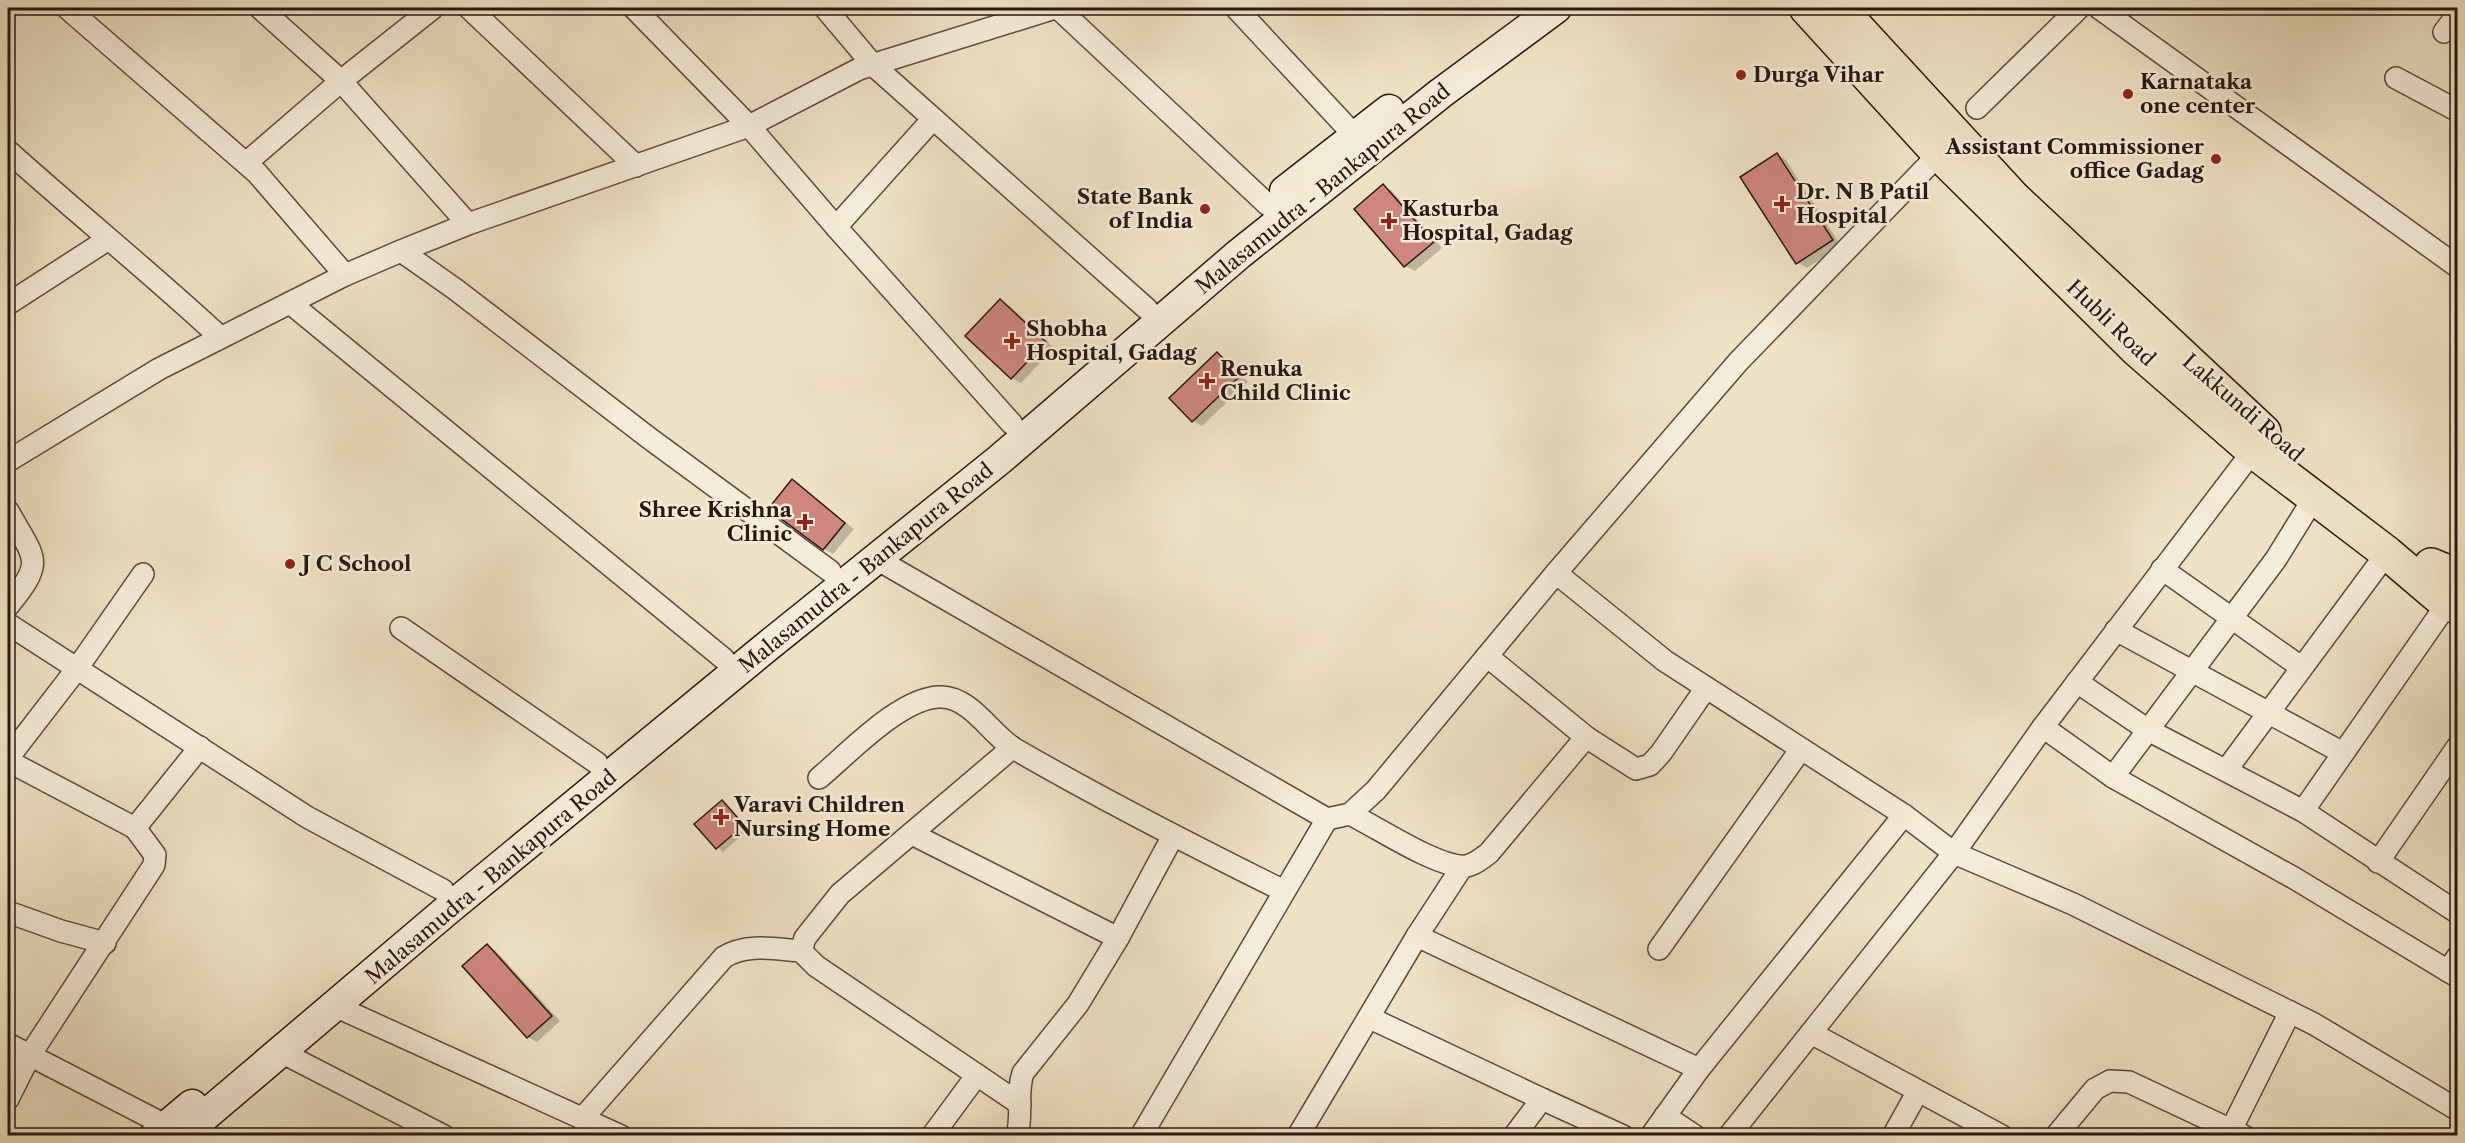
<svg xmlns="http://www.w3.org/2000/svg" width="2465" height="1143" font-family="'Libre Caslon Text',serif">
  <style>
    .shadow { fill: #0003 }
    .building { fill: #ce867e; stroke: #291711; stroke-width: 1.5 }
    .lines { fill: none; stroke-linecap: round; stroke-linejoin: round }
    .street-casing { stroke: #5a4a3e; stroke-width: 24 }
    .secondary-casing { stroke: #291711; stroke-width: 33 }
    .primary-casing { stroke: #291711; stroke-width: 36 }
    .street { stroke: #f5ecd9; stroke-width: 21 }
    .secondary { stroke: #f5ecd9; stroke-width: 30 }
    .primary { stroke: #efe2c4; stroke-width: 33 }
    .poi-dot { fill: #8f2418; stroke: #f5ecd9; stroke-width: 2 }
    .labels { text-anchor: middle; stroke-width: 5; stroke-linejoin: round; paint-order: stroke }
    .poi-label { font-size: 21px; font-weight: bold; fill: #291711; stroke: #f5ecd9; text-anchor: start }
    .street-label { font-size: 21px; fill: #291711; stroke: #f5ecd9 }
  </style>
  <rect width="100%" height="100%" fill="#efe2c4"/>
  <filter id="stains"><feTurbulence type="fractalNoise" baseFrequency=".00333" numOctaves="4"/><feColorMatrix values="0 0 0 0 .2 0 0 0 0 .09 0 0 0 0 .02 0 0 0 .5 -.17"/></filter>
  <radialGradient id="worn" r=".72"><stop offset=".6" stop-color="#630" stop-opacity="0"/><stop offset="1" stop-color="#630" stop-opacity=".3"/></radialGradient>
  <g class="shadow">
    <path d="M1777,155L1786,160L1841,246L1807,268L1798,263Z"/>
    <path d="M1383,186L1392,191L1442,248L1415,271L1405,266L1356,209Z"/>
    <path d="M1001,301L1010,306L1054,348L1021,383L1011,378Z"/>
    <path d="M1218,354L1227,359L1248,382L1202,426L1193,421Z"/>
    <path d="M793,481L854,529L833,554L824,549Z"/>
    <path d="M722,802L749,829L723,852L696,825Z"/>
    <path d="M487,945L496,951L560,1021L537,1042L528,1037L464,966Z"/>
  </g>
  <g class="building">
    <path d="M1777,153L1833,240L1796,264L1740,177Z"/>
    <path d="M1383,184L1434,242L1404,267L1354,209Z"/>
    <path d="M1000,299L1046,342L1011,379L965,336Z"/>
    <path d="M1217,352L1240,376L1192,422L1169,398Z"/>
    <path d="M792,479L845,523L823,550L768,509Z"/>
    <path d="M722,800L744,825L716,849L694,824Z"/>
    <path d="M487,944L552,1016L527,1038L462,966Z"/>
  </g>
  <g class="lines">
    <defs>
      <g id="street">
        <path d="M67,8L257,173L345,275"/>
        <path d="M260,8L341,81L468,224"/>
        <path d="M469,8L636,166"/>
        <path d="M634,8L749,126L836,227L1012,424"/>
        <path d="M825,8L873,65L1147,309"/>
        <path d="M1058,8L1268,205"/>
        <path d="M1236,8L1355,136"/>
        <path d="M2099,8L2458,267"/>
        <path d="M2444,32L2458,14"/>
        <path d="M2396,78L2458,111"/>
        <path d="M1977,108L2079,8"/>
        <path d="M8,151C78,214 151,273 220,337"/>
        <path d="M246,163L341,81L433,8"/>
        <path d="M836,227L932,120"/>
        <path d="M401,251L455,289L649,438L830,571"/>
        <path d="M290,303L724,659"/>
        <path d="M8,304L107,240"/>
        <path d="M8,461L159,369L345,275L401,251L468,224L749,126L859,69L1055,8"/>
        <path d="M8,511C35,560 46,560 8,606"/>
        <path d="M875,558L1327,819L1350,814L1376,790L1556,573L1738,362L1939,154"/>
        <path d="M2162,569L2301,667"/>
        <path d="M1556,573L1665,661L1904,815L1954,853L2073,904L2314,1024L2458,1110"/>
        <path d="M8,624L307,817L443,890"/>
        <path d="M401,628L597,763"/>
        <path d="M2116,630L2343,753"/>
        <path d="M1487,656L1586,737L1636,769L1650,765L1661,753L1706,688"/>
        <path d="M2077,682L2148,730L2303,811L2458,913"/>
        <path d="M2043,727L2113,777L2294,878L2458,977"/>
        <path d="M8,758L76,670L143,574"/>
        <path d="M8,761L135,828L200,747"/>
        <path d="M2227,769L2387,553"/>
        <path d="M2113,777L2276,559L2315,496"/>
        <path d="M819,778C849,753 903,695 942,697C972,698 991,735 1015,749C1103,800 1193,846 1284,891"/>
        <path d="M2303,811L2447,604"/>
        <path d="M1350,814C1378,828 1431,863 1460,866C1471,868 1481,859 1489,853L1586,737"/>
        <path d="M912,834L1118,938"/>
        <path d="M2378,862L2458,746"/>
        <path d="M8,912L61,931L105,943"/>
        <path d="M1417,936L1699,1069"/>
        <path d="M1659,949L1801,749"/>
        <path d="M801,951L805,938L840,894L1012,748"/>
        <path d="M2448,971L2458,956"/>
        <path d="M335,1006L621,1136"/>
        <path d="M1370,1018L1542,1099L1514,1136"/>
        <path d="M1811,1033L2002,1136"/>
        <path d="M8,1044L167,1126"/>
        <path d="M281,1052L444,1136"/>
        <path d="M8,1099L30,1055L154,865L155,855L135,828"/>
        <path d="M1542,1099L1623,1136"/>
        <path d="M1665,1116L1695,1136"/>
        <path d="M582,1119L724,957C747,943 774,949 801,951L816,966L1020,1104"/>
        <path d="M2231,1130L2290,1012"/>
        <path d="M932,1136L977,1075"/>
        <path d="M1017,1136C1023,1115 1016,1093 1023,1073L1078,1004L1118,938L1173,836"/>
        <path d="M1141,1136L1327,819"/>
        <path d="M1298,1136L1417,936L1462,867"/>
        <path d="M1651,1136L1699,1069L1904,815"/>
        <path d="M1729,1136L1954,853L2043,727L2253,451"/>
        <path d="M1893,1136L1918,1091"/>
        <path d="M2056,1136L2095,1089L2110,1081L2129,1082L2244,1136"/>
      </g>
      <g id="secondary">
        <path d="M1285,191L1389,110"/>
        <path d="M155,1136L192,1105"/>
        <path d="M181,1136L446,911L764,649L999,460L1239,254L1441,93L1556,8"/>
      </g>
      <g id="primary">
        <path d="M1806,8L1939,154L2137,350L2253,451L2387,553L2447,604L2458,607"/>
        <path d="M1839,8L2013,197L2264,432"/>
        <path d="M2431,565L2458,576"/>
      </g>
    </defs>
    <use href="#street" class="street-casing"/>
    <use href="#secondary" class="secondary-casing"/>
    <use href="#primary" class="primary-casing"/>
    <use href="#street" class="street"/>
    <use href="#secondary" class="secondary"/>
    <use href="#primary" class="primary"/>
  </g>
  <g class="poi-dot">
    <circle cx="1741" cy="75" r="6"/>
    <circle cx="2128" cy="94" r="6"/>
    <circle cx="2216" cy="159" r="6"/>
    <path d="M1779 195h6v6h6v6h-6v6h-6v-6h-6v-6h6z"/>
    <circle cx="1205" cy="209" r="6"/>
    <path d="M1386 212h6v6h6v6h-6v6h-6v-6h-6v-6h6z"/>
    <path d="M1009 332h6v6h6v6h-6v6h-6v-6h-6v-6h6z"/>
    <path d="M1204 372h6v6h6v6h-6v6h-6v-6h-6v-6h6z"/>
    <path d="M802 513h6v6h6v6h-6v6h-6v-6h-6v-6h6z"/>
    <circle cx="290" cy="564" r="6"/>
    <path d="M718 808h6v6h6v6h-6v6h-6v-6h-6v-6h6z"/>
  </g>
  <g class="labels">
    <g class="poi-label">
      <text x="1753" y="82">Durga Vihar</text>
      <text x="2140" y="89">Karnataka<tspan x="2140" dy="24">one center</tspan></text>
      <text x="2204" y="154" text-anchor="end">Assistant Commissioner<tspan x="2204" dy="24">office Gadag</tspan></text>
      <text x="1796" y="199">Dr. N B Patil<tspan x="1796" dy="24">Hospital</tspan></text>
      <text x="1193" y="204" text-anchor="end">State Bank<tspan x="1193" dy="24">of India</tspan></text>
      <text x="1402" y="216">Kasturba<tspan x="1402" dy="24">Hospital, Gadag</tspan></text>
      <text x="1026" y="336">Shobha<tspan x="1026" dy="24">Hospital, Gadag</tspan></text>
      <text x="1220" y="376">Renuka<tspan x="1220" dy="24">Child Clinic</tspan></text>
      <text x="792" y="517" text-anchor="end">Shree Krishna<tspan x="792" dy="24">Clinic</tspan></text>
      <text x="302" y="571">J C School</text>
      <text x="734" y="812">Varavi Children<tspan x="734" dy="24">Nursing Home</tspan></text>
    </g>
    <g class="street-label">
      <text transform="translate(1323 189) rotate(-39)" y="7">Malasamudra - Bankapura Road</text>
      <text transform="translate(2111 323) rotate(44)" y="7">Hubli Road</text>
      <text transform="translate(2243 408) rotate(41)" y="7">Lakkundi Road</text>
      <text transform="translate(866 568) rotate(-39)" y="7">Malasamudra - Bankapura Road</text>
      <text transform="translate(491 877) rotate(-40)" y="7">Malasamudra - Bankapura Road</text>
    </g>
  </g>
  <rect width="2465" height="1143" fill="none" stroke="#efe2c4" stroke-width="30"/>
  <rect x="9" y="9" width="2447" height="1125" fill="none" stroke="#291711" stroke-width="3"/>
  <rect x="15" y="15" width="2435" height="1113" fill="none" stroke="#291711" stroke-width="1.5"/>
  <rect width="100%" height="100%" filter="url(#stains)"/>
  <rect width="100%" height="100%" fill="url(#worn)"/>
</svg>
